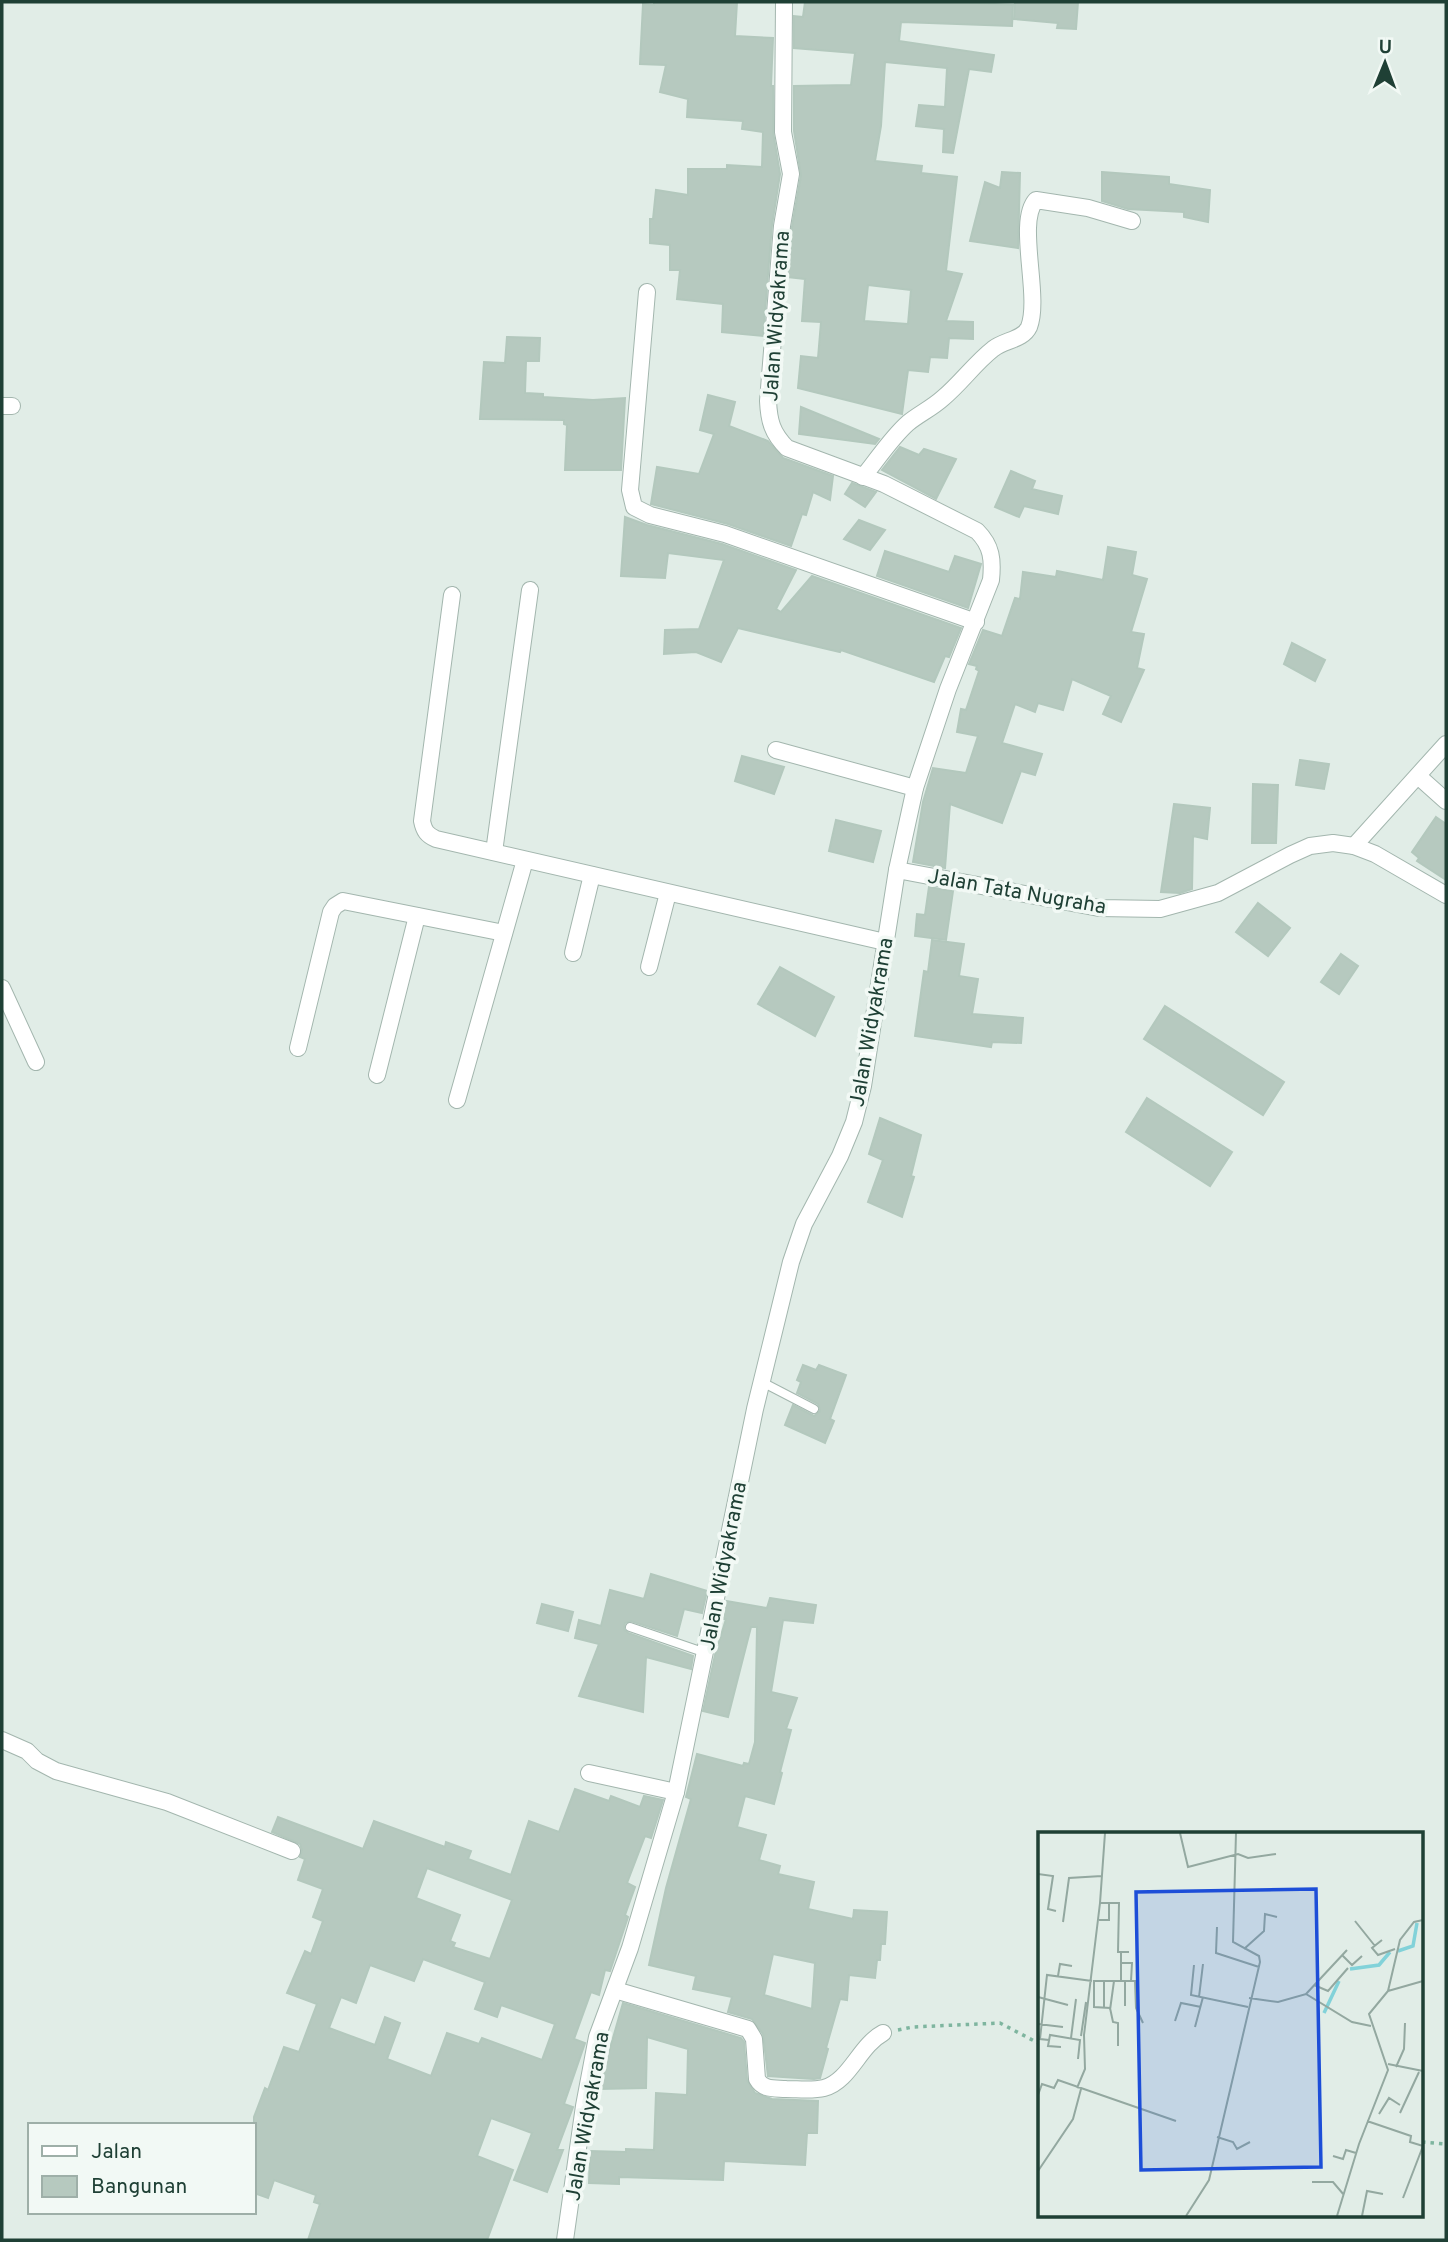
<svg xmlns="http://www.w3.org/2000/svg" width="1448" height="2242" font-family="Overpass,sans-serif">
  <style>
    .building { fill: #b6c9bf; stroke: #b3c8bd; stroke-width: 2; fill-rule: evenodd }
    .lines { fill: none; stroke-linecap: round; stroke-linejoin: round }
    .lane-casing { stroke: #a3b6ae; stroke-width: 10 }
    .street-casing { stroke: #a3b6ae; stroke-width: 18 }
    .path { stroke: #7eb59f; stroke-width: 3.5; stroke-dasharray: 3.5 5; stroke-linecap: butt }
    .lane { stroke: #fff; stroke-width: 8 }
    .street { stroke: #fff; stroke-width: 16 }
    .labels { text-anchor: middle; stroke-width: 7; stroke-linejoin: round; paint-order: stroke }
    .street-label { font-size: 21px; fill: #1f4035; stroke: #f2f9f5 }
    .inset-river { fill: none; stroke: #82d2d9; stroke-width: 3.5 }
    .inset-road { fill: none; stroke: #93a8a0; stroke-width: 2 }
    .view { fill: #1d4ed8; fill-opacity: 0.15; stroke: #1d4ed8; stroke-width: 3.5 }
    .inset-edge { fill: none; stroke: #1f4035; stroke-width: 3.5 }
  </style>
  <rect width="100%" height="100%" fill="#e1ede7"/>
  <g class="building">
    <path d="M654,2H737L735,36L773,38L771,86H773V132L780,174L772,225L763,336L722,332L723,304L677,299L680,270H670V245L650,243V219H653L656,190L688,195V169H727V165L762,167L763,132L742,129L743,121L687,117L688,99L660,92L666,65L640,64L643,4L654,5Z"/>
    <path d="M805,2H957L1013,5L1012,26L901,22L899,41L994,55L991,72L969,69L953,153L943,152L944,129L916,126L919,105L945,107L947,68L885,62L881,126L875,161L922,166L921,173L957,177L946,271L962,274L946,321L973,322V339L949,338L947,358L930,357L928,372L908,370L902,414L798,388L801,356L818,358L821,322L802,321L805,279L788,277L792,227L801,175L794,131V86L851,85L855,53L794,48V16L803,17ZM868,285L911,290L908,324L864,321Z"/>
    <path d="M1015,2H1078L1076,29L1057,28L1058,23L1014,19Z"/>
    <path d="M1002,172L1020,173L1018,248L970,241L985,182L1000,188Z"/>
    <path d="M1102,172L1169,177V184L1210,190L1208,222L1184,217V212L1128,209L1102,201Z"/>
    <path d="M507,337L540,338L539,361H526L525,393L543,394V397L593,400L625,398L621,470H565L567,425L564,424V420L480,419L484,362L505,363Z"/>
    <path d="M708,395L735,402L729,426L768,441L783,458L833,476L830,500L813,492L806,515L802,514L791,546L728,524L651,504L657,467L699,474L714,434L700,430Z"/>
    <path d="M801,407L879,439L875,444L799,434Z"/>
    <path d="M900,447L919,455L924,449L956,459L936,499L882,470Z"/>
    <path d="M1011,471L1035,481L1032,489L1062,496L1058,514L1024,506L1019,517L995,507Z"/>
    <path d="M852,483L876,492L865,507L845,494Z"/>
    <path d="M625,517L647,525L722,544L796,570L776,609L781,612L812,576L961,628L949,657L945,656L934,682L841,650L840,652L738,628L721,662L696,652L664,654L665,630L699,629L724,560L668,553L665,578L621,576Z"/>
    <path d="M859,520L885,530L870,550L844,539Z"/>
    <path d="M1108,547L1136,552L1132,575L1147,579L1131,632L1144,634L1137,668L1144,670L1121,722L1103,714L1111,696L1072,679L1063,710L1038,703L1035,712L1015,704L1002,743L1042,754L1035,775L1021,771L1002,823L950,804L945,868L913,862L923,802L933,768L966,773L978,736L957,732L961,709L966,710L979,671L976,669L977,666L969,664L983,630L1002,636L1015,598L1020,599L1023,572L1056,577L1057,571L1103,580Z"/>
    <path d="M885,551L949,572L955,556L981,564L968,608L877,576Z"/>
    <path d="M1292,643L1325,660L1315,681L1284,664Z"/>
    <path d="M742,756L784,767L774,794L735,781Z"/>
    <path d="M1300,760L1329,764L1324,789L1296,785Z"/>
    <path d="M1253,784L1278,785L1276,843H1252Z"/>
    <path d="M1174,804L1210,808L1207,839L1193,836L1192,889L1180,893L1161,892Z"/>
    <path d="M1436,817L1446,824V880L1417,861L1419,858L1412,852Z"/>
    <path d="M836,820L881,831L873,862L829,851Z"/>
    <path d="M929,887L953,891L946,940L915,936L917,914L925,915Z"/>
    <path d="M1258,903L1290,928L1268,956L1236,932Z"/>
    <path d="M932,940L964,944L959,976L978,979L972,1014L1023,1018L1021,1043L992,1042L991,1047L915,1036L924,971L928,972Z"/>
    <path d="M1341,954L1358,966L1339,994L1321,982Z"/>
    <path d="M780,967L834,997L815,1036L758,1004Z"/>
    <path d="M1165,1006L1284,1082L1263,1115L1144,1039Z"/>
    <path d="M1147,1098L1232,1152L1210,1186L1126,1132Z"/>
    <path d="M880,1118L921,1135L911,1176L914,1177L902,1217L868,1202L883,1160L869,1154Z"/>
    <path d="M803,1365L816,1370L819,1365L846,1375L830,1419L834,1421L825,1443L785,1425L793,1405L814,1416L820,1411L818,1404L797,1393L801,1382L797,1380Z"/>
    <path d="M651,1574L707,1591L702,1613L684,1609L677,1636L631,1621L625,1623L624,1629L628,1633L693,1656L691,1669L646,1657L643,1712L579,1696L599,1644L575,1638L579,1620L601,1626L610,1590L644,1599Z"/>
    <path d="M770,1598L816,1605L813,1623L783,1620L771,1692L797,1698L786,1729L791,1730L780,1772L782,1773L774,1804L745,1796L737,1827L766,1835L759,1860L780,1866L778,1874L814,1882L808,1909L853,1919L854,1910L887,1912L885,1944H881L880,1960H877L875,1978L849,1975L847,2000L840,1999L826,2048L828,2049L820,2078L814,2079L768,2076L763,2034L752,2019L728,2012L732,1997L693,1989L696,1976L649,1965L666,1888L691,1799L686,1797L697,1754L743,1766L744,1763L749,1764L755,1742L757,1627H751L728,1717L703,1711L715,1655L726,1619H723L726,1601L767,1608ZM773,1954L815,1963L812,2009L764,1995Z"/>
    <path d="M542,1604L573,1612L568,1631L537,1623Z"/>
    <path d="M575,1789L609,1801L611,1796L640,1807L644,1796L663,1800L651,1838L645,1836L627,1883L635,1887L625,1915L628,1917L610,1971L605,1970L599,1995L591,1992L574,2039L585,2043L564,2104L573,2107L557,2150H563L547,2192L514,2180L532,2133L491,2118L477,2156L513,2170L487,2240H308L320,2204L314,2202L316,2195L274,2180L268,2198L254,2193V2117L265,2088L268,2090L284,2047L299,2052L317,2004L287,1993L305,1951L311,1954L323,1921L313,1917L323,1889L298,1880L305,1859L300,1857L302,1850L300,1844L272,1832L278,1817L363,1849L374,1821L445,1847L446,1842L471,1851L468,1859L511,1875L529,1821L559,1832ZM427,1868L512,1900L490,1959L453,1947L455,1943L450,1941L460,1915L416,1898ZM423,1959L485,1982L475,2009L497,2017L501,2005L555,2024L542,2060L482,2038L479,2044L447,2033L431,2076L387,2059L400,2023L385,2017L375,2045L329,2028L341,1997L356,2003L370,1965L414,1981Z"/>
    <path d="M623,2003L741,2038L744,2042L747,2080L755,2093L772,2099L818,2101L817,2133H807L805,2165L724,2161L723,2180L619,2177V2184L589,2183L590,2151L626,2152V2149L654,2150L656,2093L687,2095L688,2049L647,2037L646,2088L600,2089L605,2051L609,2052Z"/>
  </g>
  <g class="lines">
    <defs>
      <g id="lane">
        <path d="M762,1382L814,1409"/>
        <path d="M630,1627L706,1653"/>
      </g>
      <g id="street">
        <path d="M647,292L630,490L634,507L650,515L725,534L976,622"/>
        <path d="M2,406H12"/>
        <path d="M863,477C877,460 891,438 908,423C919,414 932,408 943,398C961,383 975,363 993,349C1004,340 1023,340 1029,327C1041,296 1016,222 1036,200L1088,208L1132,221"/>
        <path d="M452,595L422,821C424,831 427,835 436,839L885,942"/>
        <path d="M776,750L915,788"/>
        <path d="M1418,776L1446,801"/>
        <path d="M1354,846L1446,744"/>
        <path d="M494,852L530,590"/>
        <path d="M897,870L1099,908L1160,909L1218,893L1290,855L1310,846L1333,843L1354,846L1375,854L1446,895"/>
        <path d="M573,953L592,875"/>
        <path d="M649,967L668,893"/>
        <path d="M2,988L36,1062"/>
        <path d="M298,1048L331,912L335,906L343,901L504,933"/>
        <path d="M377,1075L417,916"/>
        <path d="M457,1100L525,860"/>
        <path d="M2,1740L27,1751L37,1761L56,1771L167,1802L292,1851"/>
        <path d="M589,1773L676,1792"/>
        <path d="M615,1990L748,2029L754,2039L757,2079C763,2090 774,2088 786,2089C798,2089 812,2091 824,2088C850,2081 859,2046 883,2033"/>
        <path d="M565,2240L584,2106L597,2037L630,1948L676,1792L755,1409L791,1262L804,1224L840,1156L854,1122L863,1086L897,870L915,788L948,689L991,580C993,560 992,546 977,531L884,484L787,448C772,433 769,421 768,401L782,226L791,174L783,132L784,2"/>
      </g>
    </defs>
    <use href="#lane" class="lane-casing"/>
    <use href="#street" class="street-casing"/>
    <g class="path">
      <path d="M898,2030L913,2027L1000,2023L1040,2044"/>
      <path d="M1422,2142L1446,2144"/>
    </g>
    <use href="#lane" class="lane"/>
    <use href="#street" class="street"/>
  </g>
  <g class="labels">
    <g class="street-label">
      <text transform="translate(776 316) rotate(-86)" y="7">Jalan Widyakrama</text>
      <text transform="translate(1017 891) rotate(10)" y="7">Jalan Tata Nugraha</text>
      <text transform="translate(871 1022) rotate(-80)" y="7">Jalan Widyakrama</text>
      <text transform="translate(723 1566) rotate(-79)" y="7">Jalan Widyakrama</text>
      <text transform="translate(587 2116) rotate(-80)" y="7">Jalan Widyakrama</text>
    </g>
  </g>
  <g transform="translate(1038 1832)">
    <rect width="385" height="385" fill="#e1ede7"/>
    <path class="inset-river" d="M360,119L375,114L379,91M312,137L341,133L352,120M286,181L301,149"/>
    <path class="inset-road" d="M67,1L62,71H81L80,120H91M142,1L150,35L200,22L210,26L238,22M0,42L15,44L10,77L18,79M61,88H71V71M317,89L337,114M25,90L31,46L64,44M179,95L178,121L221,135M344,108L334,116L340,123L357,117M206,117L226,99L227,82L239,85M83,120V149M304,123L314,133L324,124M83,131H94L93,149M156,133L153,163L210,175M20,144L22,132L34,134M66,149V175M87,149V174M276,153L290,159L310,136M350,159L385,149M268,162L309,118M0,165L30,173M161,165L165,132M211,166L240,170L268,162L314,190L333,194M72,178L76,149M137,189L143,171L163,175M0,192L25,195M157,195L165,165M43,204L48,170M33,206L38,167M11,208L2,207L9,143L54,149M80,214V191L75,190L72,176L56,175V149H97L98,176L105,191M23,215L10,214L12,203L42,208L40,227M350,232L385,239M358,235L366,217L367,191M39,256L47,237L46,203L62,71M0,263L4,252L16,256L20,248L138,289M362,281L381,240M341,282L351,266L362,273M329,289L373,304L372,310L385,314M179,305L195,310L199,317L212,310M295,324L305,327L308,318L318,321M0,339L35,287L43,257M274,350H295L306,363M365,366L385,314M148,384L171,348L222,130L221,124L195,110L198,1M299,384L321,312L350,238L331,182L350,159L362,108L376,90L385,88M324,384L329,359L345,362"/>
    <path class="view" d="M278,57L283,335L103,338L98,60Z"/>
    <rect width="385" height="385" class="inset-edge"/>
  </g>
  <rect width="1448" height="2242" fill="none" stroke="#1f4035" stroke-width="7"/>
  <rect x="28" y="2123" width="228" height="91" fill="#f2f9f5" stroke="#9eafa8" stroke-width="2"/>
  <rect x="42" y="2146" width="35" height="10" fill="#ffffff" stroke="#9eafa8" stroke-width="2"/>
  <text x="91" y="2158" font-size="21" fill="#1f4035">Jalan</text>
  <rect x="42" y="2176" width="35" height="21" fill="#b6c9bf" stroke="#9eafa8" stroke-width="2"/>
  <text x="91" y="2193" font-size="21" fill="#1f4035">Bangunan</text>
  <g transform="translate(1385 63) rotate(1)" stroke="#f2f9f5" stroke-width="5" paint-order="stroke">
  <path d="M0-5L12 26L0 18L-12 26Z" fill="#1f4035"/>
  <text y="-10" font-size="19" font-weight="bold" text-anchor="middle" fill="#1f4035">U</text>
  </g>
</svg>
